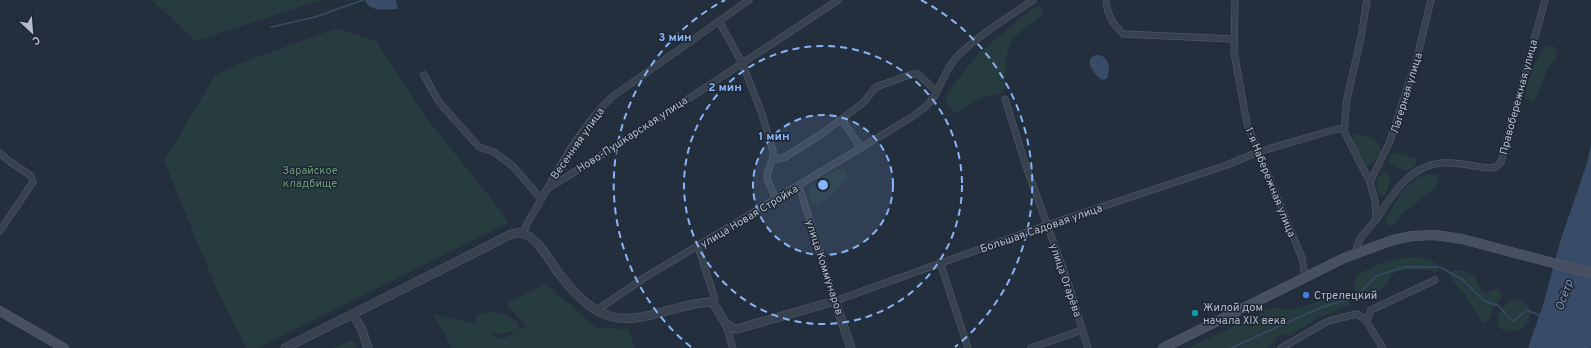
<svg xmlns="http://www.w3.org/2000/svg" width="1591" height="348" font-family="Overpass,sans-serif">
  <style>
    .green { fill: #263c3f; fill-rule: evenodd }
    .water { fill: #394c67 }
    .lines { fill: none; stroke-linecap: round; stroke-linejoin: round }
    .stream { stroke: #394c67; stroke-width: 1.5 }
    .minor-casing { stroke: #565f6c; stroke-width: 7 }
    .tertiary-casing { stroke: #565f6c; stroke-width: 9 }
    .secondary-casing { stroke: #565f6c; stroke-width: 10 }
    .minor { stroke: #38414e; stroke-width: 6 }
    .tertiary { stroke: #38414e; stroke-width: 8 }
    .secondary { stroke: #465061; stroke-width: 9 }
    .ring { fill: none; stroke: #8ab4f8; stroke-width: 2; stroke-dasharray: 7 5 }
    .shop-dot { fill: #3f7fe0; stroke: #1d2633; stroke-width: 1.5 }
    .culture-dot { fill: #0f9aa8; stroke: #1d2633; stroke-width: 1.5 }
    .labels { text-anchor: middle; stroke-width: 3; stroke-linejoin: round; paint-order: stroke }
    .street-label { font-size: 11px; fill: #b4bcc9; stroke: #1d2633 }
    .park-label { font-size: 11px; fill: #6b9a76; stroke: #1d2633 }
    .poi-label { font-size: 11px; fill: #b4bcc9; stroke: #1d2633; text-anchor: start }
    .water-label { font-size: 12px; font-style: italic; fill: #7c92b1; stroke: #1d2633 }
    .centre { fill: #8ab4f8; stroke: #1d2633; stroke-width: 2 }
    .ring-label { font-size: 12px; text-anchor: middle; font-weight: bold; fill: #8ab4f8; stroke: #1d2633; stroke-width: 3; stroke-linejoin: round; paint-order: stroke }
  </style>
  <rect width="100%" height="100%" fill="#242f3e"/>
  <g class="green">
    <path d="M152,0H322L195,41Z"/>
    <path d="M1040,7L1043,10V13C1036,23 1025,27 1017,35C1003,48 1006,71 1005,88L1002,93L983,97L957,113L948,107L945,98L954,84L980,52L1033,8Z"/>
    <path d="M337,28L377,42L426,118L500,210L508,223L258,348H247L220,297L164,161L215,75L238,64Z"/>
    <path d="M1546,46H1554L1557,56L1548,68L1537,98L1532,102L1525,99C1527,80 1534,61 1546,46Z"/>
    <path d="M1359,134C1379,141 1389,143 1371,165L1367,166L1352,140L1354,135Z"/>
    <path d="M1395,152L1416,159C1417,163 1416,165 1413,168C1404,174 1398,168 1389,163L1388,159L1390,155Z"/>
    <path d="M837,169L845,170L847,174V179L825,201L818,206L811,202L808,192L811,185Z"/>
    <path d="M1385,171L1388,173L1390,178L1386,194L1382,196L1378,193C1376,185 1376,176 1385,171Z"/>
    <path d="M1430,174L1437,175L1439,179L1437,187L1403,213L1393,225L1389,226L1385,223C1389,210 1405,184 1418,177C1422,176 1426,175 1430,174Z"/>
    <path d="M1410,257C1422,258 1435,257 1439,270L1437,272C1428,269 1403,268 1394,273C1390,276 1390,280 1387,284C1381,291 1369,296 1361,300L1358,299C1354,290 1352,283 1358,274L1386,261Z"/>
    <path d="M1460,270L1475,275C1478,281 1479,295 1489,292C1492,291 1495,289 1499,289L1502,296L1493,309L1488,322L1483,323L1465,295L1450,277L1453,271Z"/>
    <path d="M546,284L596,328L628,329L635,348H452L433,314L476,324L474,319C485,305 519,315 520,330L526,326L506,304ZM517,331L501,340L489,332L499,334Z"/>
    <path d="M1339,294H1346L1350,302L1349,305L1317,319L1288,336L1285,334L1278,337L1267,348H1188L1237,325L1267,309L1277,308L1287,310L1306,306Z"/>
    <path d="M1513,300C1550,302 1519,348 1498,326C1496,313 1502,306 1513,300Z"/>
    <path d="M352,340L355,342L357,348H333Z"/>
  </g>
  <g class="water">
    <path d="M365,0H396L398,9C387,9 370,13 365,0Z"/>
    <path d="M1096,55C1109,55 1111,67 1107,78L1103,80L1100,79C1094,73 1082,59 1096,55Z"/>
    <path d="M1591,144V346L1590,348H1528L1543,305L1561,239L1587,163Z"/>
  </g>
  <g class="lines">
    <g class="stream">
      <path d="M271,27L315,17L363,0"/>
      <path d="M1231,348L1322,307L1356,297L1376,276L1404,267H1440L1462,279L1484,301L1499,306L1508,317L1513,321L1527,310L1541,316"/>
    </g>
    <defs>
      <g id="minor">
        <path d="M1106,0C1107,15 1113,24 1123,34L1234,39"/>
        <path d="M1235,0L1234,52L1247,124L1302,258L1305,277"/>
        <path d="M719,21L742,63L762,114L773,151V157L768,171L767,179L776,199"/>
        <path d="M424,75L439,102L479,147L494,152L513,166L541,199"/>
        <path d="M1005,99L1025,163L1068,283L1088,348"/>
        <path d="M842,120L861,148"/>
        <path d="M0,153L9,161L31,176L33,182L0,231"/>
        <path d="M773,157L777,159L785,157L823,133L863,103L876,87L912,74H918L936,91"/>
        <path d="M1370,182L1390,141L1417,58L1431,0"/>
        <path d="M799,186L835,301L1047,225L1227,165L1258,152L1337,129H1344"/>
        <path d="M547,189L629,138L838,0"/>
        <path d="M1376,220C1391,196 1409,166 1441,163C1457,161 1474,167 1490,168L1496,167L1501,162L1545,0"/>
        <path d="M523,233C528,220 535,211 542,198C562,163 582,125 612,97L749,0"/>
        <path d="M698,247L714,296V301L712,302"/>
        <path d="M1354,254L1361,237L1376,220L1375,201L1370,182L1345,133L1344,129L1347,99L1361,37L1367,0"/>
        <path d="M940,262L968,348"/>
        <path d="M597,310L644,278L912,117C918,112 925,108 930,102C940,90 944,72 955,59C974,38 1009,17 1033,0"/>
        <path d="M1367,321L1371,310L1435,280"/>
        <path d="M726,326L733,348"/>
        <path d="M1031,348L1082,330"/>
        <path d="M1281,348L1328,321L1357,314L1365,319L1383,348"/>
      </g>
      <g id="tertiary">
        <path d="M353,314L362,330L368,348"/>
        <path d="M285,348L494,243C502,239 513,231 522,233C538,237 551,264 561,276C573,292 590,310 610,316C639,326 680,302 712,302C721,312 723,328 737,329L835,301L851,348"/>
      </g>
      <g id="secondary">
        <path d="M0,311L64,348"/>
        <path d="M1163,348L1344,258L1393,240L1412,236L1435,235L1462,239L1591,273"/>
      </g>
    </defs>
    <use href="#minor" class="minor-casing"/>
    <use href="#tertiary" class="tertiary-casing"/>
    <use href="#secondary" class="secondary-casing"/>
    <use href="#minor" class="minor"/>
    <use href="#tertiary" class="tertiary"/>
    <use href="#secondary" class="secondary"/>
  </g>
  <circle cx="823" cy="185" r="70" fill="#8ab4f8" fill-opacity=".12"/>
  <g class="ring">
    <circle cx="823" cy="185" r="70"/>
    <circle cx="823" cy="185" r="139"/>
    <path d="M691 347A209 209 0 0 1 725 0M921 0A209 209 0 0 1 955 347"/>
  </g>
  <circle class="shop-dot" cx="1306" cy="295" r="4"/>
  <circle class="culture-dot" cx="1195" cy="313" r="4"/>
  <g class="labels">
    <g class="street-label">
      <text transform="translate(1406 93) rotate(-73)" y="4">Лагерная улица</text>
      <text transform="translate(1518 97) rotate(-75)" y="4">Правобережная улица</text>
      <text transform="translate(632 134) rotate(-33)" y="4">Ново-Пушкарская улица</text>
      <text transform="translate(577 143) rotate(-55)" y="4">Весенняя улица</text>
      <text transform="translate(1271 182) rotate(68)" y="4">1-я Набережная улица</text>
      <text transform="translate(749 216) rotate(-31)" y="4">улица Новая Стройка</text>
      <text transform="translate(1041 228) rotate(-19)" y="4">Большая Садовая улица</text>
      <text transform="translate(825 267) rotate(72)" y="4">улица Коммунаров</text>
      <text transform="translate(1066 280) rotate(71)" y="4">улица Огарёва</text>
    </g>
    <g class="park-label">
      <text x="310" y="174">Зарайское<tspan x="310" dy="13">кладбище</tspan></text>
    </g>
    <g class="poi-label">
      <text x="1314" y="299">Стрелецкий</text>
      <text x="1203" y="311">Жилой дом<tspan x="1203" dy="13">начала XIX века</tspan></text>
    </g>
    <g class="water-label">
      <text transform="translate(1564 295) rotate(-71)" y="4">Осётр</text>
    </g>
  </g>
  <circle cx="823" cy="185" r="6" class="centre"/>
  <g class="ring-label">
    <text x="675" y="41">3 мин</text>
    <text x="725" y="91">2 мин</text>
    <text x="774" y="140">1 мин</text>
  </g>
  <g transform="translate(32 32) rotate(154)" stroke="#1d2633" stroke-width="3" paint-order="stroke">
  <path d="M0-3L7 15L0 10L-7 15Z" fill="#b4bcc9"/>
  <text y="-6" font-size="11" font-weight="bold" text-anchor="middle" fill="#b4bcc9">С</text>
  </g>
</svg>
